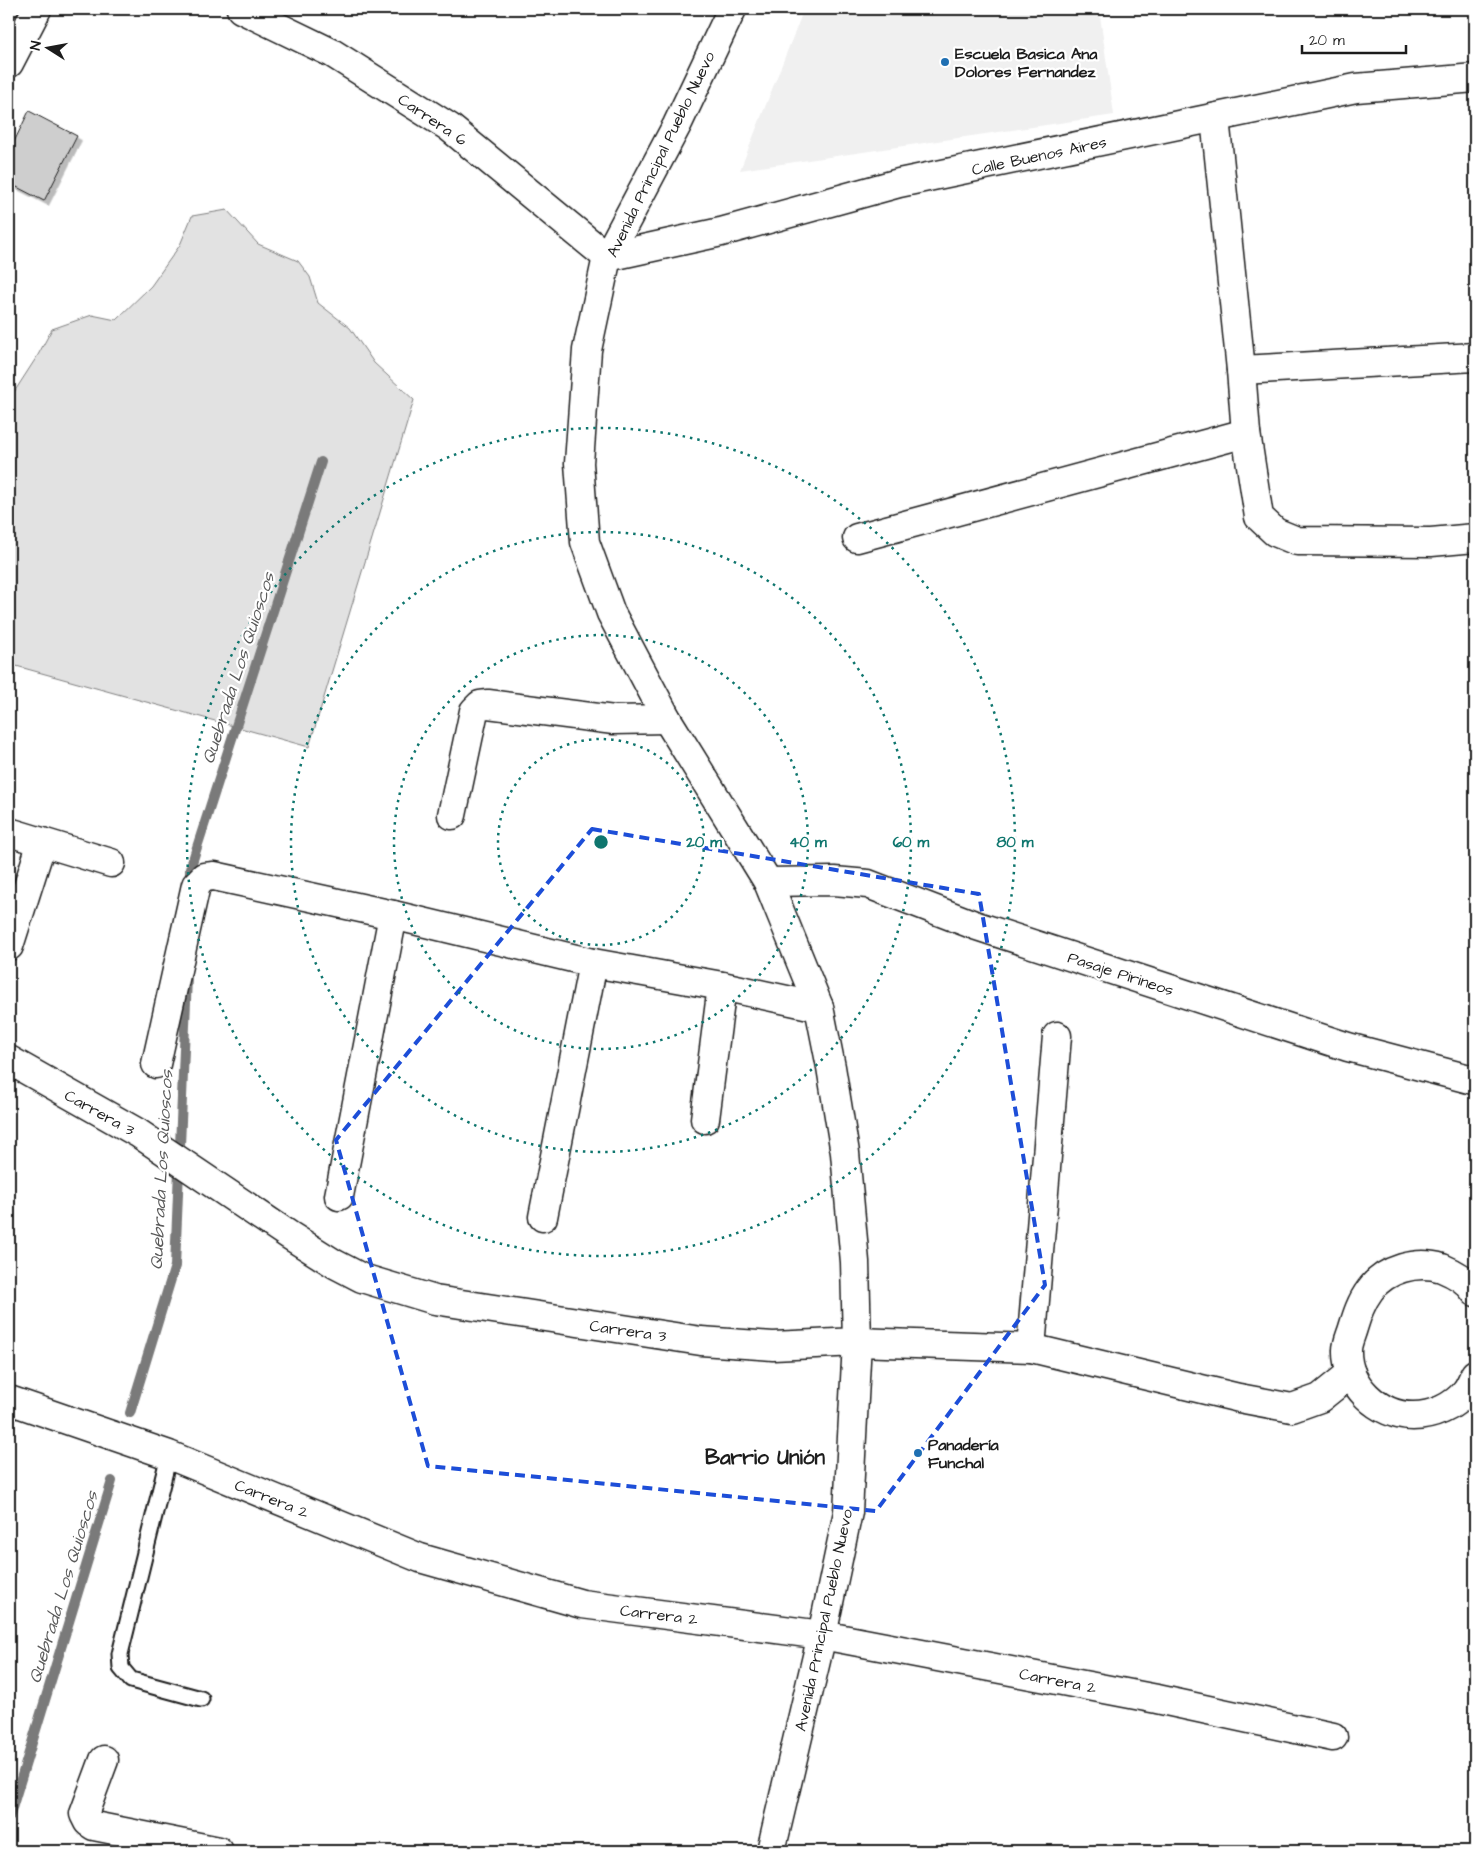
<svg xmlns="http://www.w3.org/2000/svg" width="1484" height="1860" font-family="'Architects Daughter',sans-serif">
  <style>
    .built { fill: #f0f0f0 }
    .green { fill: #e2e2e2; stroke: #7f7f7f }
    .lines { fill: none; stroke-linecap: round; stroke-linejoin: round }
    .stream { stroke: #7a7a7a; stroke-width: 10 }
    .building { fill: #cecece; stroke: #1c1c1c; filter: url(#shadow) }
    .service-casing { stroke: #1c1c1c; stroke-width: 19 }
    .minor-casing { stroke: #1c1c1c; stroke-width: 31 }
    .service { stroke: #fff; stroke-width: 15 }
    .minor { stroke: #fff; stroke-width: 28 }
    .marked { fill: none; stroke: #1d4ed8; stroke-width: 4; stroke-dasharray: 10 6; stroke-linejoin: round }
    .ring { fill: none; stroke: #0f766e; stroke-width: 2.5; stroke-dasharray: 2.5 5 }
    .poi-dot { fill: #1f6fb2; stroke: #fff; stroke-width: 2 }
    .labels { text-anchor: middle; stroke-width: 4.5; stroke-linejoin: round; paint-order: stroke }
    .poi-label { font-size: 16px; font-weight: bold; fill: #1c1c1c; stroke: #fff; text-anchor: start }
    .street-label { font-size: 16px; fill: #1c1c1c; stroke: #fff }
    .water-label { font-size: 18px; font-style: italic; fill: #5a5a5a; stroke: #fff }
    .district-label { font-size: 21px; font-weight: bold; fill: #1c1c1c; stroke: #fff }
    .centre { fill: #0f766e; stroke: #fff; stroke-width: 2.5 }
    .ring-label { font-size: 15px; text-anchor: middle; font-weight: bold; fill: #0f766e; stroke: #fff; stroke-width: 4.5; stroke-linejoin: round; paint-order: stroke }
  </style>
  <defs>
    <filter id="shadow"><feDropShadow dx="4.5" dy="4.5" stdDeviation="0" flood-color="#0004"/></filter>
  </defs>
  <rect width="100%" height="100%" fill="#fff"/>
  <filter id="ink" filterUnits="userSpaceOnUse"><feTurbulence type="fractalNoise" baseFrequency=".02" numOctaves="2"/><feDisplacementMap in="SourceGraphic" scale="10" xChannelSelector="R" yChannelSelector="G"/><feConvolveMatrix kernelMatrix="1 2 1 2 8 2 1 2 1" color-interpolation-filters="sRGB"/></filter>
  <g filter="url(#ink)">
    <path class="built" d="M804,9H1099L1114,115L740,170Z"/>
    <path class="green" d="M227,210L258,244L298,261L310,277L318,303L350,328L374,363L414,400L309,747L9,664V400L38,355L52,329L92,315L116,320L151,286L180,245L192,216Z"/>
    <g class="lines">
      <g class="stream">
        <path d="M190,883V869L321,462"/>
        <path d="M130,1413L175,1266L187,977"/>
        <path d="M9,1818L112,1481"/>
      </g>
    </g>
    <path class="building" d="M29,111L77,136L44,201L9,183V152Z"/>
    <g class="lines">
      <defs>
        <path id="service" d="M169,1455L120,1654L121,1668L131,1680L201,1699"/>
        <g id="minor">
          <path d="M241,9L332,53L449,127L607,257L721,232L899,183L1356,88L1475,78"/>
          <path d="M732,9L677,125L607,257L587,350L579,463L585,542L611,613L667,719L768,882L819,1007L831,1067L845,1153L855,1262L857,1342L848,1512L822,1635L771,1851"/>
          <path d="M9,63L37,9"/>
          <path d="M1215,118L1241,370L1246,433L1259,517L1275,532L1297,541L1431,542L1475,538"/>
          <path d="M1241,370L1475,357"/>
          <path d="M857,538L1246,433"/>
          <path d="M452,815L474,711L480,705L488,704L614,720L667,719"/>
          <path d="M9,832L111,863"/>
          <path d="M768,882L834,881L868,884L977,926L1348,1047L1473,1080"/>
          <path d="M9,946L42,842"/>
          <path d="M9,1060L138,1133L289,1235L335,1264L362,1278L435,1300L701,1341L773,1346L857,1342L1031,1348L1239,1398L1292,1408L1320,1398L1351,1373"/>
          <path d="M156,1064L196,885L204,877L214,876L393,915L593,963L722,986L819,1007"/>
          <path d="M705,1119L722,986"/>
          <path d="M339,1196L393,915"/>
          <path d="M543,1217L593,963"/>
          <path d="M1475,1292C1468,1280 1454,1273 1442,1268C1417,1260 1385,1269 1370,1290C1361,1302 1357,1315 1353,1328C1351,1335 1347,1343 1347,1350C1346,1385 1379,1416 1413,1416C1432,1416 1454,1407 1466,1391C1470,1386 1472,1380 1475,1374"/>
          <path d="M1031,1348L1057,1036"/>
          <path d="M9,1400L169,1455L420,1558L582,1604L822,1635L1157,1699L1333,1737"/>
          <path d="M104,1760L84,1814L88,1822L94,1826L219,1851"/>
        </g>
      </defs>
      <use href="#service" class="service-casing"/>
      <use href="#minor" class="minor-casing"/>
      <use href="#service" class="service"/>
      <use href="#minor" class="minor"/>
    </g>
  </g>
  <path class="marked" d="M592,829L979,894L1045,1285L876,1511L428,1466L336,1140Z"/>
  <g class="ring">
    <circle cx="601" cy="842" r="103"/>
    <circle cx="601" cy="842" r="207"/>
    <circle cx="601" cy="842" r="310"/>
    <circle cx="601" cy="842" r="414"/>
  </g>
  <g class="poi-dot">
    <circle cx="945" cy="62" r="5"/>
    <circle cx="918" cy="1453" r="5"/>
  </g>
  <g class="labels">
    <g class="poi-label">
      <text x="955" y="59">Escuela Basica Ana<tspan x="955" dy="18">Dolores Fernandez</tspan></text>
      <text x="928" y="1450">Panadería<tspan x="928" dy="18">Funchal</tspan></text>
    </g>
    <g class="street-label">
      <text transform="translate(433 119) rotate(34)" y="6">Carrera 6</text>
      <text transform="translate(660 154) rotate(-64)" y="6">Avenida Principal Pueblo Nuevo</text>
      <text transform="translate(1039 155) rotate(-12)" y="6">Calle Buenos Aires</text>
      <text transform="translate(1121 973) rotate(18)" y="6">Pasaje Pirineos</text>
      <text transform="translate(100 1112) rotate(29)" y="6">Carrera 3</text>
      <text transform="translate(628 1330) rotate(8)" y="6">Carrera 3</text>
      <text transform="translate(272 1498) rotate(22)" y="6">Carrera 2</text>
      <text transform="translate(659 1614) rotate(7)" y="6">Carrera 2</text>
      <text transform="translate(823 1620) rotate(-78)" y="6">Avenida Principal Pueblo Nuevo</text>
      <text transform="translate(1058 1680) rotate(11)" y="6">Carrera 2</text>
    </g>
    <g class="water-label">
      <text transform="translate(238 668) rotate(-72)" y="6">Quebrada Los Quioscos</text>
      <text transform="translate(161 1170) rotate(-87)" y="6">Quebrada Los Quioscos</text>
      <text transform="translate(63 1587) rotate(-73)" y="6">Quebrada Los Quioscos</text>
    </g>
    <g class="district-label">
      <text x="765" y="1464">Barrio Unión</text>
    </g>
  </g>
  <circle cx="601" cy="842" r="8" class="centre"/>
  <g class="ring-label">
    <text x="704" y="847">20 m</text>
    <text x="808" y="847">40 m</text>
    <text x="911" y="847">60 m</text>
    <text x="1015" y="847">80 m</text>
  </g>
  <rect width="1484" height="1860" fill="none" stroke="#fff" stroke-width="30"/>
  <rect x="15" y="15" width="1454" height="1830" fill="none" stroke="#1c1c1c" stroke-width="2" filter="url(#ink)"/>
  <g transform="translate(48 48) rotate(281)" stroke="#ffffff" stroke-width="4" paint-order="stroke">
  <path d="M0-4L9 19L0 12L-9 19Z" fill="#1c1c1c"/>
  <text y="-8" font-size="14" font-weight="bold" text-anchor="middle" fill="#1c1c1c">N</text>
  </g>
  <path d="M1302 45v8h104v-8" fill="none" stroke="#1c1c1c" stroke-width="2.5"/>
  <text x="1309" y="45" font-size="15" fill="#1c1c1c" stroke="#ffffff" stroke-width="4" paint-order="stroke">20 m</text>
</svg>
